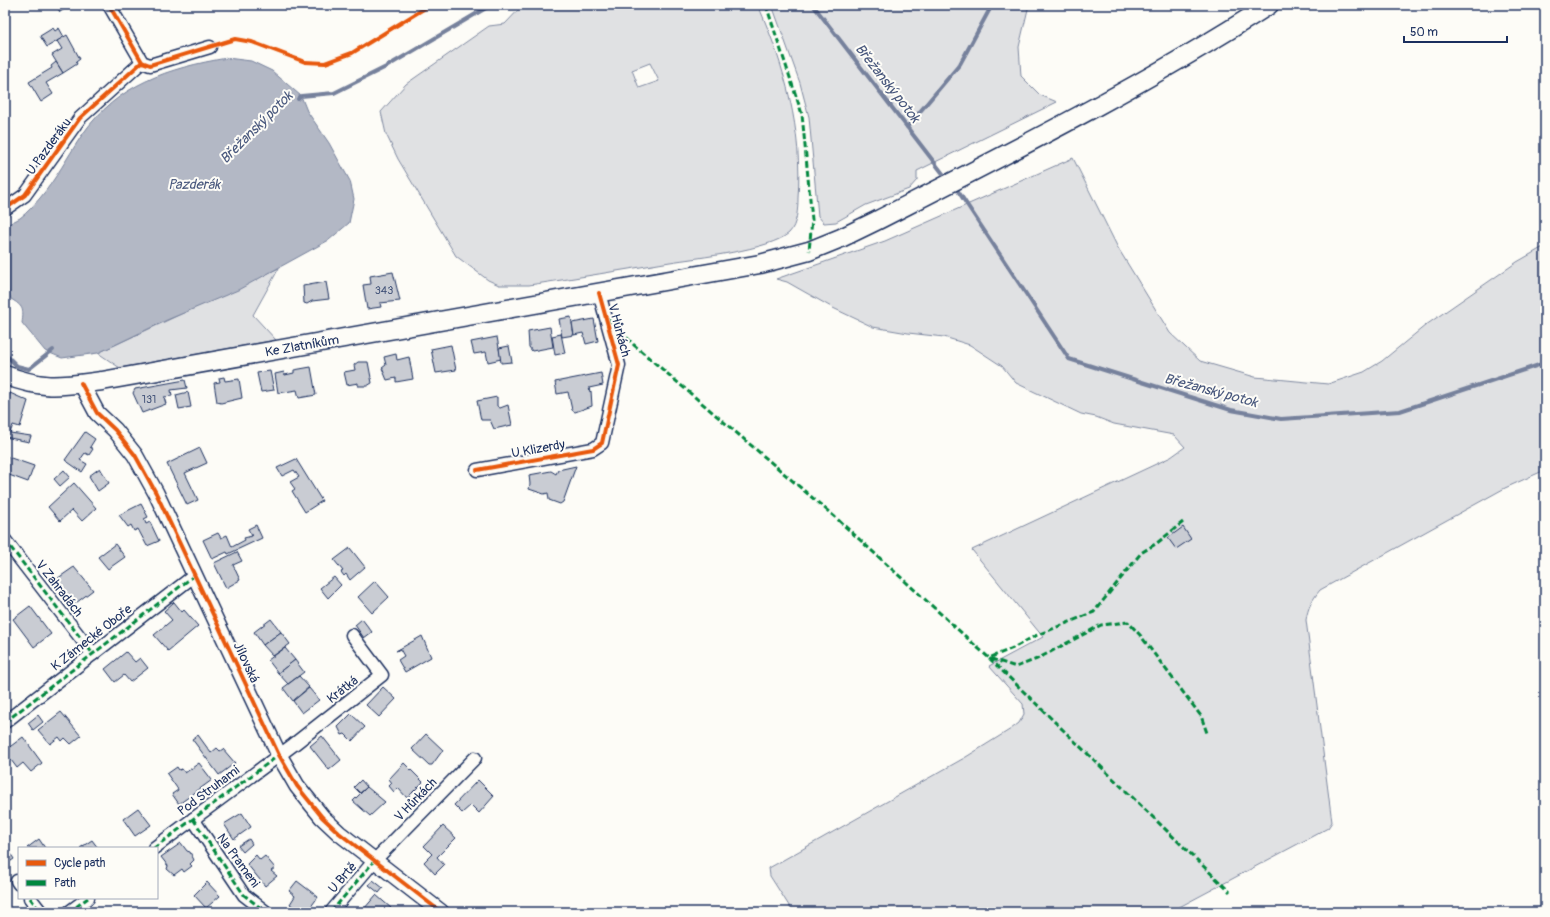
<svg xmlns="http://www.w3.org/2000/svg" width="1550" height="917" font-family="Pangolin,sans-serif">
  <style>
    .green { fill: #e0e1e3; stroke: #7e88a0; fill-rule: evenodd }
    .water { fill: #b3b8c5; stroke: #76819c }
    .lines { fill: none; stroke-linecap: round; stroke-linejoin: round }
    .stream { stroke: #76819c; stroke-width: 4 }
    .building { fill: #c9ccd3; stroke: #1b2f5e }
    .minor-casing { stroke: #1b2f5e; stroke-width: 15 }
    .tertiary-casing { stroke: #1b2f5e; stroke-width: 18 }
    .secondary-casing { stroke: #1b2f5e; stroke-width: 21 }
    .minor { stroke: #fdfcf7; stroke-width: 12 }
    .tertiary { stroke: #fdfcf7; stroke-width: 15 }
    .secondary { stroke: #fdfcf7; stroke-width: 18 }
    .quiet { stroke: #00873e; stroke-width: 3; stroke-dasharray: 6 3; stroke-linecap: butt }
    .cycleway-casing { stroke: #fdfcf7; stroke-width: 6 }
    .cycleway { stroke: #e8590c; stroke-width: 4 }
    .labels { text-anchor: middle; stroke-width: 4; stroke-linejoin: round; paint-order: stroke }
    .number-label { font-size: 11px; fill: #46567b }
    .street-label { font-size: 13px; fill: #1b2f5e; stroke: #fdfcf7 }
    .water-label { font-size: 14px; font-style: italic; fill: #49587d; stroke: #fdfcf7 }
  </style>
  <rect width="100%" height="100%" fill="#fdfcf7"/>
  <filter id="ink" filterUnits="userSpaceOnUse"><feTurbulence type="fractalNoise" baseFrequency=".025" numOctaves="2"/><feDisplacementMap in="SourceGraphic" scale="8" xChannelSelector="R" yChannelSelector="G"/><feConvolveMatrix kernelMatrix="1 2 1 2 8 2 1 2 1" color-interpolation-filters="sRGB"/></filter>
  <g filter="url(#ink)">
    <g class="green">
      <path d="M523,5H758C785,67 803,131 798,198C798,209 797,225 789,233C770,250 696,258 670,262C623,270 576,278 529,285H499L488,280L456,256L398,159L386,134L381,112L406,84L489,26L505,24ZM650,63L659,81L639,88L632,70Z"/>
      <path d="M772,5H1031L1028,9L1019,47L1021,76L1040,95L1057,102L917,171V180L909,189L866,205L836,222L824,223L818,216L809,117L800,83Z"/>
      <path d="M1073,158L1118,248L1170,333L1200,361L1255,377L1328,384L1364,372L1382,361L1426,325L1517,262L1545,246V470L1505,488L1320,590C1312,600 1308,607 1306,620L1332,822L1328,828L1170,912H793L770,876L769,868L966,757L1011,729L1019,723L1024,714L1023,704L989,666L1043,637L972,550L1171,457L1185,447L1174,435L1114,424L1096,417L1081,414L1016,383L1002,366L970,345L944,337L908,333L873,327L833,308L787,282L776,279L885,241Z"/>
      <path d="M279,268L253,315L276,340L120,368L98,353Z"/>
    </g>
    <path class="water" d="M227,58L251,61L272,71L301,96L307,111L329,143L350,181L354,199L349,223L329,240L238,290L167,320L98,353L62,358L45,351L22,323C24,309 23,306 11,299L5,281V227C9,223 15,221 20,218C27,213 34,205 40,198C56,179 68,156 82,135C118,84 168,68 227,58Z"/>
    <g class="lines">
      <g class="stream">
        <path d="M813,5L944,175"/>
        <path d="M298,99L301,96L334,93L386,67L491,5"/>
        <path d="M907,127L960,64L992,5"/>
        <path d="M958,191L1069,359L1231,410L1281,419L1400,411L1545,363"/>
        <path d="M5,354L17,366L29,369L53,350"/>
      </g>
    </g>
    <g class="building">
      <path d="M56,5H71L60,12Z"/>
      <path d="M53,28L55,31L59,28L64,37L47,47L40,36Z"/>
      <path d="M67,35L80,59L76,62L77,64L63,73L52,55L62,49L57,41Z"/>
      <path d="M56,62L63,73L46,83L53,94L41,102L29,82L52,68L51,66Z"/>
      <path d="M393,272L400,301L380,303L381,307L367,309L363,285L371,284L370,276Z"/>
      <path d="M326,282L329,299L312,301L307,304L304,303L303,286Z"/>
      <path d="M571,317L574,335L562,337L559,319Z"/>
      <path d="M594,319L598,341L586,344L583,333L574,335L572,323Z"/>
      <path d="M550,327L553,347L532,351L529,347L528,331Z"/>
      <path d="M561,334L565,353L555,355L552,336Z"/>
      <path d="M497,337L501,359L488,362L486,352L474,354L471,342Z"/>
      <path d="M451,345L456,370L436,373L431,349Z"/>
      <path d="M509,346L512,362L501,363L499,348Z"/>
      <path d="M396,354L397,360L409,357L413,379L396,382V378L387,380L382,368L386,365L384,357Z"/>
      <path d="M358,362H368L372,383L367,386H358V383L347,385L344,372L355,370L354,365Z"/>
      <path d="M311,367L316,395L299,398L297,390L278,393L275,374L284,372L285,375L294,373V370Z"/>
      <path d="M270,371L274,390L261,392L257,373Z"/>
      <path d="M601,373L603,385L589,388L590,392L591,391L592,406L575,412L572,410L568,392L557,394L555,382Z"/>
      <path d="M224,377L225,381L239,379L242,398L221,403L217,402L214,383L220,382L219,378Z"/>
      <path d="M185,380L187,388L171,390L172,396L164,397L166,404L142,413L133,393L135,389Z"/>
      <path d="M5,391L10,393L5,411Z"/>
      <path d="M188,392L191,407L179,409L176,395Z"/>
      <path d="M10,393L28,401L20,427L13,425L10,433L31,436L29,442L5,437V411Z"/>
      <path d="M497,397V406L500,408L508,405L512,425L494,429L490,420H481L477,401Z"/>
      <path d="M85,432L95,439L90,447L93,449L89,455L85,453L80,460L87,464L82,472L65,460Z"/>
      <path d="M200,448L207,463L185,473L198,500L187,505L167,464Z"/>
      <path d="M5,456L34,466L28,482L9,475L5,482Z"/>
      <path d="M296,459L322,501L305,512L292,491L295,489L290,482L299,477L294,470L282,476L277,468Z"/>
      <path d="M576,466L563,502L560,504L549,500L548,493L544,494L529,489L530,484L529,475L551,471L556,474L558,470Z"/>
      <path d="M100,468L109,483L98,491L89,476Z"/>
      <path d="M64,470L70,477L60,486L54,479Z"/>
      <path d="M74,483L96,508L82,521L72,510L60,521L48,507Z"/>
      <path d="M141,504L148,517L144,519L146,524L150,522L159,541L147,546L138,529L134,531L131,525L128,527L119,515Z"/>
      <path d="M256,525L262,538L228,554L227,552L212,559L203,540L218,533L221,538L227,535L232,547L245,540L244,538L252,536L248,529Z"/>
      <path d="M1183,527L1191,539L1176,549L1168,538Z"/>
      <path d="M115,544L125,557L108,569L98,557Z"/>
      <path d="M350,548L365,567L350,580L346,574L344,576L341,572L343,571L334,560Z"/>
      <path d="M237,552L242,561L233,565L240,580L226,588L214,563Z"/>
      <path d="M74,567L93,590L72,606L66,601L58,589H56L51,583Z"/>
      <path d="M334,577L341,585L328,598L320,588Z"/>
      <path d="M375,581L389,597L372,613L358,597Z"/>
      <path d="M174,602L182,612L184,610L198,626L168,651L154,635L172,620L164,611Z"/>
      <path d="M30,606L51,634L34,647L13,619Z"/>
      <path d="M271,619L281,632L263,645L254,632Z"/>
      <path d="M362,619L372,632L364,638L355,625Z"/>
      <path d="M281,632L290,644L273,656L263,645Z"/>
      <path d="M422,636L431,657L405,672L398,660L404,656L400,649L396,651Z"/>
      <path d="M285,648L295,660L278,673L268,660Z"/>
      <path d="M126,652L135,662L140,658L148,668L130,682L124,675L115,682L105,669Z"/>
      <path d="M295,660L304,672L288,684L278,673Z"/>
      <path d="M299,676L309,687L293,701L283,688Z"/>
      <path d="M383,687L396,699L379,717L366,705Z"/>
      <path d="M309,688L319,700L302,713L293,701Z"/>
      <path d="M61,712L81,736L71,744L65,738L62,741L59,737L50,744L38,730Z"/>
      <path d="M351,714L365,727L352,741L345,734L342,735L338,727Z"/>
      <path d="M38,715L43,722L33,730L28,723Z"/>
      <path d="M426,734L443,750L432,765H429L412,749Z"/>
      <path d="M198,735L211,753L217,748L220,751L223,749L235,763L219,775L192,739Z"/>
      <path d="M322,736L341,760L329,770L310,746Z"/>
      <path d="M23,737L42,763L31,772L23,763L17,768L11,760L5,765V746L7,749Z"/>
      <path d="M199,763L212,780L179,804L172,794L178,790L177,788L167,774L177,767L179,770L182,769L185,773Z"/>
      <path d="M404,763L423,782L407,798L398,788L394,792L389,786L392,783L389,779Z"/>
      <path d="M361,780L367,787L360,793L354,787Z"/>
      <path d="M478,780L494,796L479,813L471,805L462,813L454,805Z"/>
      <path d="M367,787L385,802L370,816L353,801Z"/>
      <path d="M138,808L151,825L135,836L123,819Z"/>
      <path d="M242,813L251,827L234,839L224,824Z"/>
      <path d="M443,826L456,838L437,857L444,865L435,874L424,862L432,854L424,846Z"/>
      <path d="M39,839L45,848H27Z"/>
      <path d="M249,839L252,844L243,852L238,846Z"/>
      <path d="M92,840L98,848H80Z"/>
      <path d="M181,843L187,851L190,852L194,860L190,864L192,866L184,872L182,869L174,875L167,869L168,866L161,857Z"/>
      <path d="M7,848L14,859L5,865V849Z"/>
      <path d="M256,855L260,860L265,856L275,868L271,871L277,876L265,886L247,864Z"/>
      <path d="M373,880L383,888L379,893L369,885Z"/>
      <path d="M297,881L318,897L307,912H300L290,904L295,896L289,891Z"/>
      <path d="M207,882L220,896L206,908L194,895Z"/>
      <path d="M376,895L391,908L388,912H368L364,909Z"/>
    </g>
    <g class="lines">
      <defs>
        <g id="minor">
          <path d="M109,5L142,62L150,65L210,47"/>
          <path d="M5,209L25,195L80,118L142,62"/>
          <path d="M477,470L593,449L602,443L619,365L599,293"/>
          <path d="M5,540L93,654"/>
          <path d="M5,722L195,575"/>
          <path d="M193,819L244,895L266,912"/>
          <path d="M154,848L293,745L382,675L352,635"/>
          <path d="M17,881L19,884"/>
          <path d="M30,898L41,912"/>
          <path d="M69,912L88,898"/>
          <path d="M331,912L375,860L475,758"/>
        </g>
        <path id="tertiary" d="M81,383L97,413L115,430L135,455L156,493L279,755L297,786L322,817L339,833L441,912"/>
        <path id="secondary" d="M5,375C44,390 62,386 102,381L760,264L809,251L841,238L876,221C1009,153 1143,86 1269,5"/>
      </defs>
      <use href="#minor" class="minor-casing"/>
      <use href="#tertiary" class="tertiary-casing"/>
      <use href="#secondary" class="secondary-casing"/>
      <use href="#minor" class="minor"/>
      <use href="#tertiary" class="tertiary"/>
      <use href="#secondary" class="secondary"/>
      <g class="quiet">
        <path d="M766,5L802,114L812,220L809,251"/>
        <path d="M608,318L634,345L836,518L989,658L1016,667L1037,659L1101,625L1128,622L1140,635L1201,716L1207,733"/>
        <path d="M1183,522L1157,543L1141,553L1094,612L1035,636L1013,648L989,658L1230,892"/>
        <path d="M5,540L93,654"/>
        <path d="M5,722L195,575"/>
        <path d="M193,819L244,895L266,912"/>
        <path d="M154,848L279,755"/>
        <path d="M17,881L19,884"/>
        <path d="M30,898L41,912"/>
        <path d="M69,912L88,898"/>
        <path d="M331,912L375,860"/>
      </g>
      <defs>
        <g id="cycleway">
          <path d="M109,5L142,62L150,65L235,39L252,42L305,62L325,63L352,53L430,5"/>
          <path d="M5,209L25,195L80,118L142,62"/>
          <path d="M81,383L97,413L115,430L135,455L156,493L279,755L297,786L322,817L339,833L441,912"/>
          <path d="M477,470L593,449L602,443L619,365L599,293"/>
        </g>
      </defs>
      <use href="#cycleway" class="cycleway-casing"/>
      <use href="#cycleway" class="cycleway"/>
    </g>
  </g>
  <g class="labels">
    <g class="number-label">
      <text x="384" y="294">343</text>
      <text x="149" y="403">131</text>
    </g>
    <g class="street-label">
      <text transform="translate(48 146) rotate(-54)" y="5">U Pazderáku</text>
      <text transform="translate(620 330) rotate(75)" y="5">V Hůrkách</text>
      <text transform="translate(302 345) rotate(-10)" y="5">Ke Zlatníkům</text>
      <text transform="translate(538 448) rotate(-10)" y="5">U Klizerdy</text>
      <text transform="translate(60 588) rotate(52)" y="5">V Zahradách</text>
      <text transform="translate(91 637) rotate(-38)" y="5">K Zámecké Oboře</text>
      <text transform="translate(247 662) rotate(65)" y="5">Jílovská</text>
      <text transform="translate(342 689) rotate(-38)" y="5">Krátká</text>
      <text transform="translate(208 790) rotate(-37)" y="5">Pod Struhami</text>
      <text transform="translate(415 799) rotate(-46)" y="5">V Hůrkách</text>
      <text transform="translate(239 860) rotate(54)" y="5">Na Prameni</text>
      <text transform="translate(342 877) rotate(-49)" y="5">U Brtě</text>
    </g>
    <g class="water-label">
      <text transform="translate(888 83) rotate(52)" y="5">Břežanský potok</text>
      <text transform="translate(256 127) rotate(-45)" y="5">Břežanský potok</text>
      <text x="194" y="189">Pazderák</text>
      <text transform="translate(1211 390) rotate(15)" y="5">Břežanský potok</text>
    </g>
  </g>
  <rect width="1550" height="917" fill="none" stroke="#fdfcf7" stroke-width="20"/>
  <rect x="10" y="10" width="1530" height="897" fill="none" stroke="#1b2f5e" stroke-width="1.5" filter="url(#ink)"/>
  <rect x="18" y="847" width="140" height="52" fill="#fdfcf7" stroke="#a3aaba"/>
  <rect x="26" y="860" width="20" height="6" fill="#e8590c" stroke="#a3aaba"/>
  <text x="54" y="867" font-size="12" fill="#1b2f5e">Cycle path</text>
  <rect x="26" y="880" width="20" height="6" fill="#00873e" stroke="#a3aaba"/>
  <text x="54" y="887" font-size="12" fill="#1b2f5e">Path</text>
  <path d="M1404 36v6h103v-6" fill="none" stroke="#1b2f5e" stroke-width="2"/>
  <text x="1410" y="36" font-size="12" fill="#1b2f5e" stroke="#fdfcf7" stroke-width="3" paint-order="stroke">50 m</text>
</svg>
